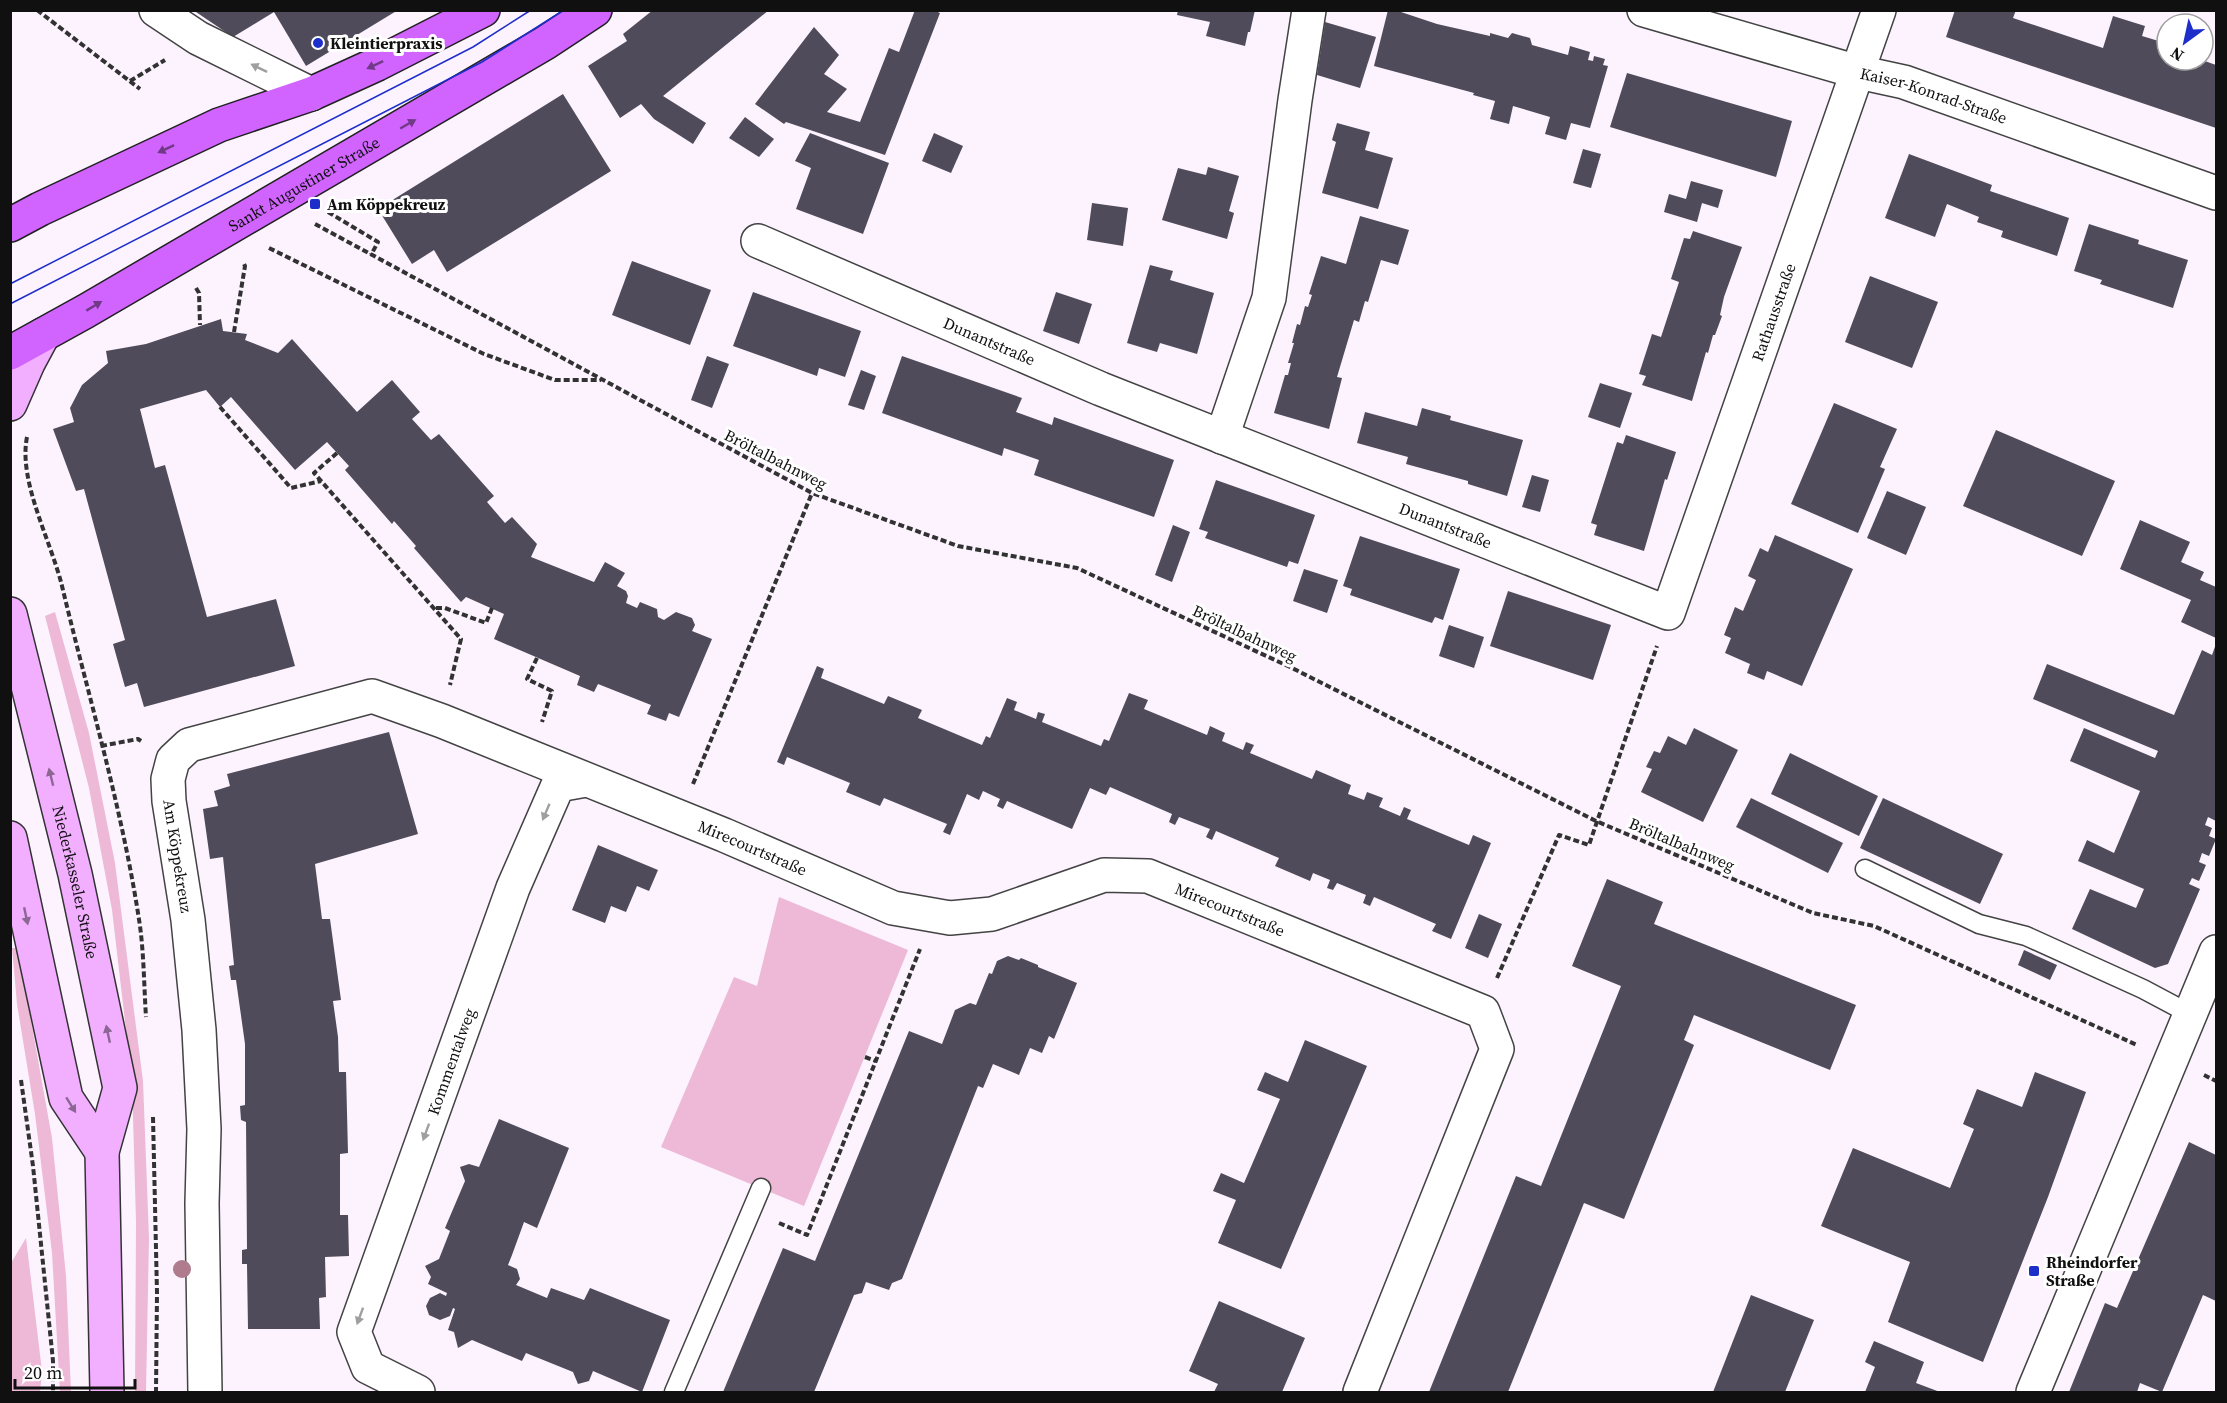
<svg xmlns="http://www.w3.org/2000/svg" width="2227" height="1403" font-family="'Source Serif 4',serif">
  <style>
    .green { fill: #edb9d7 }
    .building { fill: #504b5a }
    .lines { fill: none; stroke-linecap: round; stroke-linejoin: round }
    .service-casing { stroke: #434343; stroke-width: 21 }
    .minor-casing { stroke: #434343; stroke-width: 36 }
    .secondary-casing { stroke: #323232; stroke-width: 36 }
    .primary-casing { stroke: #212121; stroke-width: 36 }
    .path { stroke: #323232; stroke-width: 4; stroke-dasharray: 6 3; stroke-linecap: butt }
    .service { stroke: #fff; stroke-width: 18 }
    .minor { stroke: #fff; stroke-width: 33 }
    .secondary { stroke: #f2aeff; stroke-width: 33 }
    .primary { stroke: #d163ff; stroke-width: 33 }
    .tram { stroke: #1d2ecb; stroke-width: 1.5 }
    .tree { fill: #ae7c8d }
    .oneway { fill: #703a88 }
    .oneway2 { fill: #9f9f9f }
    .oneway3 { fill: #8c6793 }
    .poi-dot { fill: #1d2ecb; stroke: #fff; stroke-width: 2 }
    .labels { text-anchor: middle; stroke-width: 6; stroke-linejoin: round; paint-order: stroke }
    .poi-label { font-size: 16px; font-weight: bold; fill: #101010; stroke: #fff; text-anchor: start }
    .street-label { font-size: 16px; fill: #101010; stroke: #fff }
  </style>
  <rect width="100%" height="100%" fill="#fcf3ff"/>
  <g class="green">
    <path d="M55,612L89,733L115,863L143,1081L149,1238L146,1392H135L136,1222L132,1081L112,910L89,788L45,616Z"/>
    <path d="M779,897L908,950L804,1206L661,1147L734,977L757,986Z"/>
    <path d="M12,948H18L52,1138L66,1276L71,1392H60L52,1253L35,1114L17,1004Z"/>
    <path d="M26,1238L42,1371L40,1392H11V1263Z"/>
  </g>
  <g class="building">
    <path d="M193,10H272L274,12L233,37Z"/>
    <path d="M275,10H398L306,66L274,12Z"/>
    <path d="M653,10H769L663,96L706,123L693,144L654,119L641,104L620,118L588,66L627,41L623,34Z"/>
    <path d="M915,10H933L940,13L885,155L786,122L784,124L755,104L814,27L839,55L824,74L847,89L827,112L860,122L889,48L899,52Z"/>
    <path d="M1178,10H1255L1250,32H1248L1245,46L1206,36L1210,22L1177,15Z"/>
    <path d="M1388,10H1395L1437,24L1490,36V33L1508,38L1512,33L1530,38L1532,45L1568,55L1570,46L1590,52L1588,60L1593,61L1594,56L1605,59L1603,65L1608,66L1590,128L1571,123L1566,140L1545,134L1550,117L1513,106L1509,124L1490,119L1495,101L1473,95L1474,93L1374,66Z"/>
    <path d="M1955,10H2016L2013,18L2103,48L2113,16L2145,26L2142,36L2162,42L2164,38L2167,39V60H2202L2216,65V128L1946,37Z"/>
    <path d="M1325,22L1376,37L1360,88L1317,75Z"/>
    <path d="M1627,73L1792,121L1776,177L1610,127Z"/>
    <path d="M563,94L611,171L447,272L434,250L412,264L378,209Z"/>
    <path d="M745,117L774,139L759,157L729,138Z"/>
    <path d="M1337,123L1370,132L1365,150L1393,158L1378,209L1322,193L1336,142L1332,140Z"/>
    <path d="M810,133L889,163L863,234L796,209L811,168L795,161Z"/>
    <path d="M934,133L963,146L951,173L922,161Z"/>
    <path d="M1583,149L1601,154L1591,188L1573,183Z"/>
    <path d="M1909,154L1992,185L1990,191L2069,218L2057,256L2001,237L2003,231L1977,222L1979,217L1947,204L1935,237L1885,218Z"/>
    <path d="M1208,167L1239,176L1229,211L1234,213L1227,239L1162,220L1178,168L1206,175Z"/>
    <path d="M1691,181L1723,190L1718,208L1702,203L1697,222L1664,212L1669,194L1686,199Z"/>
    <path d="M1092,203L1128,208L1123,246L1087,240Z"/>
    <path d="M1360,216L1409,230L1398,265L1381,260L1368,302L1365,301L1359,322L1354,320L1337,377L1342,378L1329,429L1274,413L1285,375H1288L1291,363H1288L1294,343H1292L1297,324L1300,325L1305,306L1308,307L1312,295L1309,294L1321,256L1346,264Z"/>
    <path d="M2089,224L2139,240L2138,244L2188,260L2173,308L2100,284L2102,280L2074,271Z"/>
    <path d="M1693,231L1742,247L1724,297L1720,315L1722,316L1715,335H1713L1708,353L1706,352L1692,401L1642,385L1646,376L1639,374L1652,334L1661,337L1679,282L1671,279L1684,238L1690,239Z"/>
    <path d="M632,261L711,290L690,345L612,315Z"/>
    <path d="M1150,265L1173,271L1170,280L1214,293L1197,354L1160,343L1157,352L1127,343Z"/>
    <path d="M1870,276L1938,302L1912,368L1845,342Z"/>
    <path d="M753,292L861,331L845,377L819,368L817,376L733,346Z"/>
    <path d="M1056,292L1092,304L1079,344L1043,331Z"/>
    <path d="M221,319L223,331L247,334L245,340L278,353L292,339L357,412L392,380L420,412L412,419L431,440L439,434L494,496L487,502L505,523L512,517L537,544L531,557L594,582L605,562L625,573L617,586L626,591L628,596L626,603L637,608L640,602L657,609L658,617L664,620L676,612L692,618L695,625L692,631L712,639L679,717L669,713L666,721L647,714L651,705L598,684L594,692L577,685L580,676L494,639L504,614L466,597L461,602L414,548L416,546L394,521L392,524L345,470L349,466L327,442L295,470L231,397L220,407L206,390L140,409L155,468L165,465L207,617L276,599L295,666L144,707L137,683L125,687L113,644L125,640L84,489L76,491L53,429L74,422L70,408L82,385L108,363L106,351L146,344Z"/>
    <path d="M707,356L729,364L712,408L691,400Z"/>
    <path d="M902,356L1022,398L1016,412L1052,425L1054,417L1174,460L1154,517L1034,475L1039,460L1004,448L1002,456L882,413Z"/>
    <path d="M861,370L876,376L864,410L848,405Z"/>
    <path d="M1600,383L1632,393L1620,428L1588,417Z"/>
    <path d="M1834,403L1897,429L1880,467L1885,469L1858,533L1791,504Z"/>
    <path d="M1422,408L1451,416L1450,420L1523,440L1507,496L1468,484V481L1406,464L1408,457L1357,443L1365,412L1417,426Z"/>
    <path d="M1996,430L2115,481L2082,556L1963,506Z"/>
    <path d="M1626,435L1676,452L1667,480L1665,479L1644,551L1594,535L1597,525L1591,523L1617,442L1623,444Z"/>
    <path d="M1532,475L1549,480L1540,512L1522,507Z"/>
    <path d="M1216,480L1315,515L1298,564L1289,561L1287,567L1205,538L1208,532L1199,529Z"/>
    <path d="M1887,491L1926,507L1906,555L1867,538Z"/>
    <path d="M2140,520L2190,542L2181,562L2204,572L2200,580L2216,587V638L2181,622L2191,600L2120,569Z"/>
    <path d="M1173,525L1190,532L1172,582L1155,575Z"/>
    <path d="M1775,535L1853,569L1802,686L1767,671L1764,680L1747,673L1750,664L1725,653L1731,638L1724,635L1735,607L1743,611L1756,580L1748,576L1760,548L1768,552Z"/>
    <path d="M1360,536L1460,569L1443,620L1435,617L1432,623L1350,595L1352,589L1343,586Z"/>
    <path d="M1304,569L1338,580L1327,613L1293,601Z"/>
    <path d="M1508,591L1611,625L1593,680L1490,646Z"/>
    <path d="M1449,625L1484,637L1474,668L1439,656Z"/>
    <path d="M2216,644V821L2208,817L2205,825L2212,828L2209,836L2216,839L2209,856L2202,853L2199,862L2206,865L2199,881L2192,878L2189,884L2200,889L2168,964L2155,968L2072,929L2090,889L2136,908L2144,889L2078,861L2087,840L2114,853L2140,791L2070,761L2084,728L2155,758L2158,751L2033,699L2047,664L2174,715L2202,650L2212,655Z"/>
    <path d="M817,666L824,669L821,678L884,704L888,696L922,710L918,718L982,745L986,736L990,738L1007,698L1017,702L1014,710L1036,719L1038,712L1045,714L1042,722L1101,746L1104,739L1109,741L1129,693L1148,700L1144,709L1207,735L1210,726L1225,733L1222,741L1243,750L1246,742L1254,745L1250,753L1312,779L1316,770L1351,785L1348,794L1364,800L1367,792L1383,798L1379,807L1400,816L1404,807L1411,810L1407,819L1469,845L1473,835L1491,843L1451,939L1432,931L1436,924L1374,897L1370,906L1363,903L1366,895L1337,883L1333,890L1327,888L1330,880L1313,873L1310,881L1275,866L1279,858L1216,831L1212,840L1206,837L1210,829L1179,817L1175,825L1169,822L1172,814L1110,787L1106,795L1090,788L1072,829L1007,801L1003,809L997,806L1000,799L983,791L979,800L967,794L950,835L943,832L947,824L884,798L880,806L846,792L850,783L787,757L784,765L777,762Z"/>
    <path d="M1694,728L1738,750L1703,822L1641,792L1652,769L1646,767L1654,751L1660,753L1668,736L1686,745Z"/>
    <path d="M389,732L418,834L315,864L322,919H330L341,1000L333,1001L338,1037L339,1072H346L348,1153L340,1154V1215H348L349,1256L325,1257L326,1297L319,1298L320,1329H248L247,1264H242V1250L247,1249L246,1122L241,1120L240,1106L245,1105V1044L236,980H231L229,966L234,965L223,857L210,859L203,809L218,806L214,791L230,786L227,774Z"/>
    <path d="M1790,753L1878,796L1859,836L1771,794Z"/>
    <path d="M1751,798L1843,843L1828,873L1736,827Z"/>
    <path d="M1883,798L2003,854L1980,904L1860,848Z"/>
    <path d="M598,845L658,870L649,891L637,886L626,912L611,906L605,923L572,910Z"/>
    <path d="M1607,879L1663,902L1654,924L1856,1005L1830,1070L1694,1015L1684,1040L1694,1045L1624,1219L1584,1203L1508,1392H1429L1516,1176L1541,1186L1621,986L1572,966Z"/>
    <path d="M1479,914L1502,924L1488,958L1465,948Z"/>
    <path d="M2024,950L2057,965L2050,980L2018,965Z"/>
    <path d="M1008,956L1019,960L1021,958L1038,965V967L1077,983L1054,1039L1049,1036L1042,1053L1030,1048L1019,1075L993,1064L983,1088L978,1086L902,1279L892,1283L889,1290L866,1282L862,1293L854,1295L814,1392H723L783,1248L815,1261L909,1031L942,1044L955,1010L970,1003L976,1005L989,973L992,974L997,961Z"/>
    <path d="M1305,1040L1367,1066L1281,1269L1218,1243L1236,1200L1213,1191L1221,1173L1244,1183L1280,1099L1257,1090L1265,1072L1288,1082Z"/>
    <path d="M2035,1072L2086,1092L2048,1197L1983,1362L1888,1322L1910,1262L1821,1226L1853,1148L1950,1188L1974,1129L1963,1124L1977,1089L2022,1107Z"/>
    <path d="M499,1119L569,1148L537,1228L524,1222L512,1255L508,1265L517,1269L520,1279L516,1285L547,1298L551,1288L584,1300L590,1288L670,1320L642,1392L593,1371L589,1381L578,1384L573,1372L526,1353L522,1361L472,1340L458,1348L454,1332L448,1330L455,1309L453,1308L450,1316L440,1320L429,1315L426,1306L430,1298L440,1293L446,1296L447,1293L428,1284L431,1277L425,1266L439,1259L450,1231L445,1228L465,1181L460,1167L469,1164L479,1167Z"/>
    <path d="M2189,1142L2216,1155V1301L2203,1295L2162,1392L2140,1383L2137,1392H2069L2105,1303L2117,1308Z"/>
    <path d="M1751,1295L1814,1320L1785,1392H1713Z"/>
    <path d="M1219,1301L1305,1338L1282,1392H1214L1218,1384L1189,1371Z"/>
    <path d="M1874,1341L1924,1362L1916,1383L1940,1392H1865L1875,1367L1865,1362Z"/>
  </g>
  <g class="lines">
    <defs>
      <g id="service">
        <path d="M1865,869L1979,924L2026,936L2143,989L2190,1014"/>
        <path d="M674,1392L761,1188"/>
      </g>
      <g id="minor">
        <path d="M156,10L198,38L311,94"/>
        <path id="s1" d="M1644,10L1858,72L1904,82L2216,193"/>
        <path id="s2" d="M758,241L1101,389L1668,613L1879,10"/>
        <path d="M1222,437L1269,298L1295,100L1309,10"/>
        <path id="s3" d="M205,1392L202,1203L204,1129L199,1030L188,920L169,801L168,779L173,760L189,745L372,696L442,721L724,835L893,908L950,918L992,914L1104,875L1148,876L1483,1012L1497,1049L1360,1392"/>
        <path id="s4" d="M418,1392L368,1367L354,1332L513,888L558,785L586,780"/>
        <path d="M2033,1392L2216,952"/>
      </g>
      <g id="secondary">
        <path d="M10,404L28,363L43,335"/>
        <path id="s5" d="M10,614L75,874L120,1088L102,1152L107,1392"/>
        <path d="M10,838L66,1098L102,1152"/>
      </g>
      <g id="primary">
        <path d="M10,225L40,209L219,125L311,94L377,64L483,10"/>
        <path id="s6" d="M10,353L86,311L545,43L595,10"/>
      </g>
    </defs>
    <use href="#service" class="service-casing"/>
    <use href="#minor" class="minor-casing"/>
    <use href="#secondary" class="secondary-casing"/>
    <use href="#primary" class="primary-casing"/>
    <g class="path">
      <path d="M37,10L140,89"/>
      <path d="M130,81L165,60"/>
      <path d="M328,212L378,242L371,255"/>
      <path d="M315,224L812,493L958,546L1077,568L1290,667L1596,821L1813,913L1874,926L2137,1045"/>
      <path d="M269,248L484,354L555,380H601"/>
      <path d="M196,288L199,293L200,325"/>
      <path d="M234,332L245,266L243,262"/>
      <path d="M220,407L291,488L321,481"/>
      <path d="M27,437C18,481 51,541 62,586C89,699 123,811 140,926C144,956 144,987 146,1017"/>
      <path d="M337,453L314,473L461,639L450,685"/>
      <path d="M436,608H445L486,623L492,608"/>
      <path d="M537,658L527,679L552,691L542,722"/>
      <path d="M101,746L138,739L141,741"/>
      <path d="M693,784L812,493"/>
      <path d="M1497,978L1559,835L1589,845L1657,646"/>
      <path d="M865,1057L876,1061"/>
      <path d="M2204,1075L2216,1081"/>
      <path d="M21,1080L33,1166L53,1361V1392"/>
      <path d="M153,1117L157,1293L156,1392"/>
      <path d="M779,1223L807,1235L920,949"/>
    </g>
    <use href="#service" class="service"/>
    <use href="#minor" class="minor"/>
    <use href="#secondary" class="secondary"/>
    <use href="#primary" class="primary"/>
    <g class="tram">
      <path d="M10,284L473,47L531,10"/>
      <path d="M10,304L482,62L564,10"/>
    </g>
  </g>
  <circle class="tree" cx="182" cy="1269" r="9"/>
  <defs><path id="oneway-solid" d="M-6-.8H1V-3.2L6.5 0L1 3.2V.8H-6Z" transform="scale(1.5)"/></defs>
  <g class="oneway">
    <use href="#oneway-solid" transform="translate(375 65) rotate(155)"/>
    <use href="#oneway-solid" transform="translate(408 124) rotate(-30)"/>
    <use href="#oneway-solid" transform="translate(166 149) rotate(155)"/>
    <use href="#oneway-solid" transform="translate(94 306) rotate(-31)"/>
  </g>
  <g class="oneway2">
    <use href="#oneway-solid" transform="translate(259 68) rotate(-154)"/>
    <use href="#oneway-solid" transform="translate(546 812) rotate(113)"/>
    <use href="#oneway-solid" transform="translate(426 1132) rotate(110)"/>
    <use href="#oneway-solid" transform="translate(360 1316) rotate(110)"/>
  </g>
  <g class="oneway3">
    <use href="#oneway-solid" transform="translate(51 777) rotate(-104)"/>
    <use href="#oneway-solid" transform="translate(26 916) rotate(78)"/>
    <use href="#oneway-solid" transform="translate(108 1034) rotate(-102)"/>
    <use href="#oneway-solid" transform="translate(71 1105) rotate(58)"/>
  </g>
  <g class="poi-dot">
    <circle cx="318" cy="43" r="6"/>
    <rect x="309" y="198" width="12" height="12" rx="3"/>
    <rect x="2028" y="1265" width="12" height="12" rx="3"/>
  </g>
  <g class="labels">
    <g class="poi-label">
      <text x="330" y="49">Kleintierpraxis</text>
      <text x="327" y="210">Am Köppekreuz</text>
      <text x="2046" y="1268">Rheindorfer<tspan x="2046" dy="18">Straße</tspan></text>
    </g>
    <g class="street-label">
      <text dy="6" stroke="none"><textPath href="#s1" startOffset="302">Kaiser-Konrad-Straße</textPath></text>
      <text dy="6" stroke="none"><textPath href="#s6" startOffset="339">Sankt Augustiner Straße</textPath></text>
      <text dy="6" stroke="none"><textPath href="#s2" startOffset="1302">Rathausstraße</textPath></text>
      <text dy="6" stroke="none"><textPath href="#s2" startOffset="252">Dunantstraße</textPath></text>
      <text transform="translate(776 459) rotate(27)" y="6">Bröltalbahnweg</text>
      <text dy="6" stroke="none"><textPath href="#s2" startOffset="744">Dunantstraße</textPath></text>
      <text transform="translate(1245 633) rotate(25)" y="6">Bröltalbahnweg</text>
      <text transform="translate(1682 844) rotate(23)" y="6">Bröltalbahnweg</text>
      <text dy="6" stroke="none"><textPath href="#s3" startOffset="1256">Mirecourtstraße</textPath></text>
      <text transform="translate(178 856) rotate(81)" y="6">Am Köppekreuz</text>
      <text dy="6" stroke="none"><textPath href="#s5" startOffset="276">Niederkasseler Straße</textPath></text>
      <text dy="6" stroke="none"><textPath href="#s3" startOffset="1760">Mirecourtstraße</textPath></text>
      <text dy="6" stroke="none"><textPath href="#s4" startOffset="381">Kommentalweg</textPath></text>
    </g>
  </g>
  <rect width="2227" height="1403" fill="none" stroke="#101010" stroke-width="24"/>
  <g transform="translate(2185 42) rotate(213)"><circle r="28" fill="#ffffff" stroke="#9f9f9f" stroke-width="1.5"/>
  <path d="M0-4.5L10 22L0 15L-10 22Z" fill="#1d2ecb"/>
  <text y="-9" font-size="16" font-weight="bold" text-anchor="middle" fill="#101010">N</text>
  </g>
  <path d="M15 1379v9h120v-9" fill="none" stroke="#101010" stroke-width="3"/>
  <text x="24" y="1379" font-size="18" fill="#101010" stroke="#ffffff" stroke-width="4.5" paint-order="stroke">20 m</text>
</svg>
